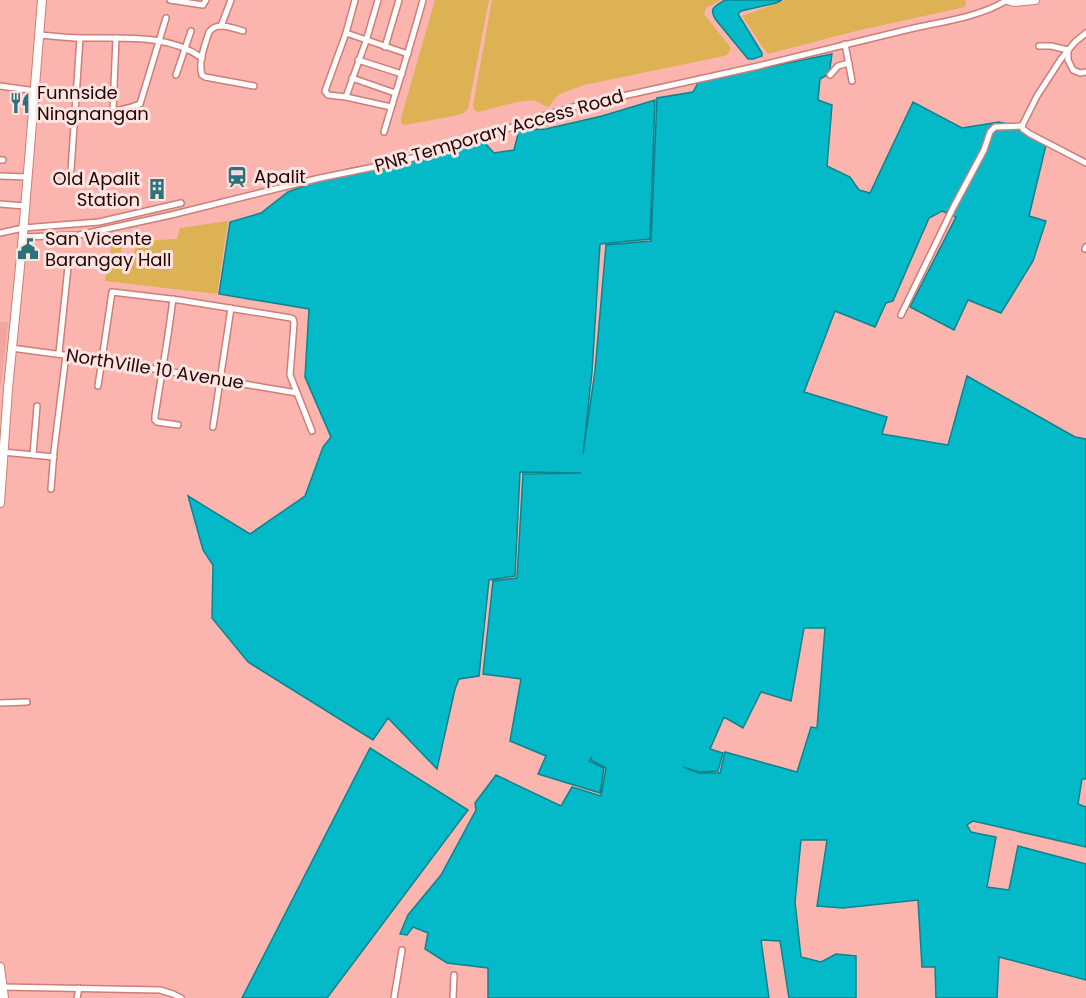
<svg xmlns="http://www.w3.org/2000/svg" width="1086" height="998" font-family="Poppins,sans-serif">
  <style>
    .built { fill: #f0a59e }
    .green { fill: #dcb254 }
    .water { fill: #04b9c8; stroke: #0d838e; stroke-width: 1.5; fill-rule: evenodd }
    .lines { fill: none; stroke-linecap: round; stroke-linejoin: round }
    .street-casing { stroke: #cf7d76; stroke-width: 8 }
    .secondary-casing { stroke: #cf7d76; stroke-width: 10 }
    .street { stroke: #fff; stroke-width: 5 }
    .secondary { stroke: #fff; stroke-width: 8 }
    .labels { text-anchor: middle; stroke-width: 6; stroke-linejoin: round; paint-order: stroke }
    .poi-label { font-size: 18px; fill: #220505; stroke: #fee3e0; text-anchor: start }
    .street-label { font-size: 18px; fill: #220505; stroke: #fee3e0 }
  </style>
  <rect width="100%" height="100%" fill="#fbb5ae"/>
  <path class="built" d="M0,322H8L1,387H0Z"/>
  <g class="green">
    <path d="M435,0H489L468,109L464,113L454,116L404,125L401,123V118Z"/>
    <path d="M492,0H721L706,8L704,14L731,48L728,54L724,56L584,85L560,94L555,98L549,107C543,106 541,103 536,101C525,98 491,109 478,112L474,110L473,106Z"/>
    <path d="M786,0H965L966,4L965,7L856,31L768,54L762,46L742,16Z"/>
    <path d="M228,221L217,294L105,281L114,233H125L120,256L133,255L138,241L177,239L180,228Z"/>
  </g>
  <g class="water">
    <path d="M725,0H782L776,3L741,11L738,14L762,53V56L753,59H748L716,20C708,8 715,6 725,0Z"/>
    <path d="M832,54L829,74L820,79L818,100L832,105L827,166L850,177L859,190L870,193L913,102L962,128L999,122L1024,128L1046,145L1029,216L1046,221L1033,261L1001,313L968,300L954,330L910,307L956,217L942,211L929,218L893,301L886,303L875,327L835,311L804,392L887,417L882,434L948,445L967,376L1075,437L1086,439V779H1082L1078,804L1086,807V847L973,821L967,825L971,832L996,837L987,887L1009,890L1018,846L1086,864V980L999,957L997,998H936L935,967H922L918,900L843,908L817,906L827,840H801L795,902L801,957L821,962L836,954L856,956V998H789L780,941L761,940L769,998H488V968L447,963L425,949L428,933L413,927L407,935L400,934L408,915L441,875L476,810L475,803L496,775L561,806L572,787L601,796L606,768L591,760L592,757L589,761L604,768L600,793L538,774L546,756L510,741L521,679L483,674L493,581L517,578L523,474L581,473L520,472L515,576L489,580L479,676L459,679L455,689L437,769L388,718L373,740L248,662L212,618L213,565L203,550L188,496L250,534L305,496L323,447L331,437L305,377L309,309L219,294L230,222L261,213L288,192L348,169L421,156L484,142L494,153L514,150L519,130L546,129L602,116L655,100L650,239L600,244L592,372L583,454L595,371L606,245L651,241L657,98L693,92L699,81ZM804,628H825L817,728L811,727L797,772L725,752L720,773H699L683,767L699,772L718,771L723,753L710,749L724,717L743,728L761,692L791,701Z"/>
    <path d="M370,748L468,810L327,998H242Z"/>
  </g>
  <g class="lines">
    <defs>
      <g id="street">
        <path d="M170,0L203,5L206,0"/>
        <path d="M355,0L346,33L325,91L328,95L346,97L391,107"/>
        <path d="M221,26L231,0"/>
        <path d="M243,31C232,28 217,21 209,32C205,45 198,62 202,75L205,77L254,86"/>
        <path d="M346,33L408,54"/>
        <path d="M1086,33L1075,42L1061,59L1037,96L1022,126L1023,129L1030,134L1086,163"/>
        <path d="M39,35C53,36 67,38 80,38C120,39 168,33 202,58"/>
        <path d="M845,44L852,81"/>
        <path d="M1039,46H1051L1068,50V60L1073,70L1080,73L1086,72"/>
        <path d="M385,47L399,0"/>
        <path d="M358,60L402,74"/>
        <path d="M176,75L191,31"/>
        <path d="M830,75L838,66L849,63"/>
        <path d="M352,78L395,93"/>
        <path d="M0,86L36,91"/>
        <path d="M346,97L366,41L378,0"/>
        <path d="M113,110L116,38"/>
        <path d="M33,112C67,113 109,117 140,104L166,18"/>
        <path d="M384,132C397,88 411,44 423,0"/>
        <path d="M0,160H3"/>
        <path d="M71,170L80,38"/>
        <path d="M0,176L28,177"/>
        <path d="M0,204L25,206"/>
        <path d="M0,233L23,228L99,222L181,203"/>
        <path d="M23,237L79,235L171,215L320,178L389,164L443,150L486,134L499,131L531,122L545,115L573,107L754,67L914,28C942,22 983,16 1007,0"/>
        <path d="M1085,249L1086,247"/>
        <path d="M173,299L168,335L155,416V420L157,422L178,425"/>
        <path d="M901,315L953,208L984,150L990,132L995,127L1022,126"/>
        <path d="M11,348L101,360L297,393"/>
        <path d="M59,353L68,267L73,262L106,265"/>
        <path d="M98,386L112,292L179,300L291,318L293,319L294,323L290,375L312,431"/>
        <path d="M213,427L231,308"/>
        <path d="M3,452L54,457"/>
        <path d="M33,455L37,406"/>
        <path d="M51,489L54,451L66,355"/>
        <path d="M0,703L27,702"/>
        <path d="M2,987L160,990L173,994L181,998"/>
        <path d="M77,998L79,988"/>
        <path d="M394,998L402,950"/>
        <path d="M453,998L454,975"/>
      </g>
      <g id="secondary">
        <path d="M1007,0L1014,2L1035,0"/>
        <path d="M0,503L8,389L22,246L42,0"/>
        <path d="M0,967L4,998"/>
      </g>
    </defs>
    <use href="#street" class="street-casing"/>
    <use href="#secondary" class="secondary-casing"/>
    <use href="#street" class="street"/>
    <use href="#secondary" class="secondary"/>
  </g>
  <defs>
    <symbol id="restaurant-bare" viewBox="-9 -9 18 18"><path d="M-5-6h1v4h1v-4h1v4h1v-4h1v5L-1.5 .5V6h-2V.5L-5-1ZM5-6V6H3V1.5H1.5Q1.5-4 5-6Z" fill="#2a737b" stroke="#fee3e0" stroke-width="2.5" paint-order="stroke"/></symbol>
    <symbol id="station-bare" viewBox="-9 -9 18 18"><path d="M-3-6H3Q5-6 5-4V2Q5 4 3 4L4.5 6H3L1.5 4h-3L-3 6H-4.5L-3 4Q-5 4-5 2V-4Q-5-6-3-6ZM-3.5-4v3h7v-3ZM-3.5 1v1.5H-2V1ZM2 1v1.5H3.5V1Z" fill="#2a737b" stroke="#fee3e0" stroke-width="2.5" paint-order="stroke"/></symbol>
    <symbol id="building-bare" viewBox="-9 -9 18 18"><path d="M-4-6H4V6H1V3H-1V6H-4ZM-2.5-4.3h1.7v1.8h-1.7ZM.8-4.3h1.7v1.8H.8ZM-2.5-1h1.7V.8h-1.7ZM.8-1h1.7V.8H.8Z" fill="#2a737b" stroke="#fee3e0" stroke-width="2.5" paint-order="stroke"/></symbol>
    <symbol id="civic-bare" viewBox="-9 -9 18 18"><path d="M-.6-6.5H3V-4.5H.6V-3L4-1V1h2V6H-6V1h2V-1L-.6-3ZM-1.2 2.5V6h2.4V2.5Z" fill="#2a737b" stroke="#fee3e0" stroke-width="2.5" paint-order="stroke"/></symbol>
  </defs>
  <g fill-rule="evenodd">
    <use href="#restaurant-bare" x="5" y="88" width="30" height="30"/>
    <use href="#station-bare" x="222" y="162" width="30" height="30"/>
    <use href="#building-bare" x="142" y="174" width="30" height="30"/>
    <use href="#civic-bare" x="13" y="234" width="30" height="30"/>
  </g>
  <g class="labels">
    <g class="poi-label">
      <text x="37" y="99">Funnside<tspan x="37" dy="21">Ningnangan</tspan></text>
      <text x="254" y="183">Apalit</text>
      <text x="140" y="185" text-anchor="end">Old Apalit<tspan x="140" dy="21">Station</tspan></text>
      <text x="45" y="245">San Vicente<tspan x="45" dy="21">Barangay Hall</tspan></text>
    </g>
    <g class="street-label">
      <text transform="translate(499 131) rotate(-16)" y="6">PNR Temporary Access Road</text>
      <text transform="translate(155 369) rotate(9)" y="6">NorthVille 10 Avenue</text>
    </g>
  </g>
</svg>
